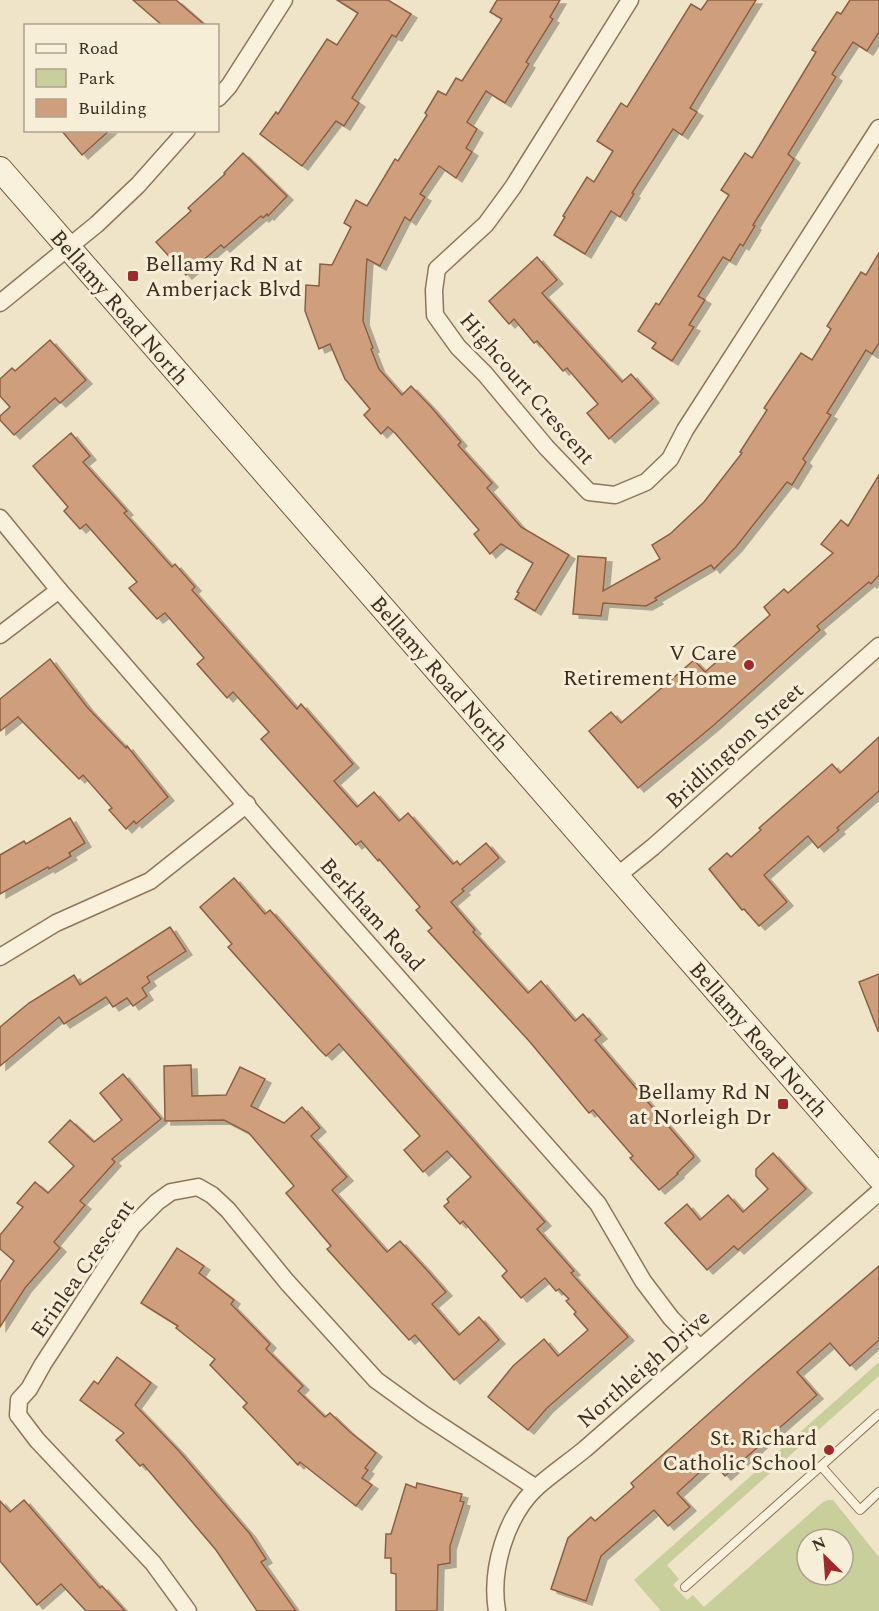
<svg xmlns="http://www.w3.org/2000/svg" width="879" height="1611" font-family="Spectral,serif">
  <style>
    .green { fill: #c9cf9b; fill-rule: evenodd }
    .building { fill: #cf9f7d; stroke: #8d5f41; stroke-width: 1.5; filter: url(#shadow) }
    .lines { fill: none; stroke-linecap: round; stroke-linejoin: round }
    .lane-casing { stroke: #8d765c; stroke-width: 10 }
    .street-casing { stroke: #8d765c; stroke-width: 19 }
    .secondary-casing { stroke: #6f573f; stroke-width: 26 }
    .lane { stroke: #faf1dc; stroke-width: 8 }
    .street { stroke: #faf1dc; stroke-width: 16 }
    .secondary { stroke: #faf1dc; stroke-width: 24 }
    .poi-dot { fill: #9e2a2b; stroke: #f7eed8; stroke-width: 2 }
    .labels { text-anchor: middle; stroke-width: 6; stroke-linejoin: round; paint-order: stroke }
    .poi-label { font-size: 22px; fill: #3d2e20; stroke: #f7eed8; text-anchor: end }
    .street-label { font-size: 22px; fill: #3d2e20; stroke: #f7eed8 }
  </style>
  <defs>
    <filter id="shadow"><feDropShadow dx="6" dy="4" stdDeviation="0" flood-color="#0004"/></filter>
  </defs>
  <rect width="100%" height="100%" fill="#f0e4c8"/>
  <path class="green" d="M879,1362V1376L667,1565L679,1579L673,1585L687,1600L693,1595L704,1607L823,1502L828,1500H833L879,1557V1611H661L634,1580ZM807,1539H843V1575H807Z"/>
  <g class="building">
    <path d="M133,0H176L206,26H163Z"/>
    <path d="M337,0H388L411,14L396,37L392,35L352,98L359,103L344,126L336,121L302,166L260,134L276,112L278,114L327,39L337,45L358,13Z"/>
    <path d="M497,0H560L550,17L553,19L526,62L529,64L505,103L486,91L467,122L477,129L466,148L472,152L456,178L439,166L420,194L425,197L410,221L405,217L380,266L367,259L363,321L373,348L371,349L379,369L402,395L411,386L432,408L461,442L458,445L492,483L487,488L521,527L569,555L535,611L515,599L519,593L517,592L533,563L501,544L490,554L474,534L479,530L395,433L388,427L381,434L364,415L370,409L345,379L330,344L319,349L305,311L306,285L319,286L320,264L332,265L351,227L344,223L356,200L367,206L395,159L398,161L427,115L425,113L438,91L446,95L456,78L462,81L502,19L490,12Z"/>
    <path d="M708,0H756L690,108L697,112L682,135L673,129L632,193L634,194L620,217L611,211L585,254L554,235L565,217L563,216L587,177L594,182L613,151L597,141L621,103L627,107L691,4L701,10Z"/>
    <path d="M850,0H879V32L867,51L853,42L832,74L836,77L788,154L794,159L753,225L755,226L743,246L740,244L730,261L723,257L698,296L705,300L689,325L694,327L672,361L652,348L656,343L638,331L656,303L659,305L729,195L721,190L745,153L752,158L816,52L812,50L837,12L841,14Z"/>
    <path d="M61,130H110L82,155Z"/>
    <path d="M243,153L287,196L268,216L267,214L263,218L261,216L224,248L221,245L186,275L156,242L191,211L188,208L225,174L224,173Z"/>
    <path d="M879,253V343L872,354L866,350L827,413L831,415L803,459L806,462L792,485L787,482L736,547L714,569L711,565L655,598L657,600L646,606L603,603L601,616L573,614L578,556L606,558L603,591L660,559L652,545L670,534L704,502L742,453L740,452L767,410L764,408L801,353L812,360L831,329L827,326L861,272L866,275Z"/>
    <path d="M537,257L557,280L542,293L622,382L631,374L653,399L609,439L587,413L598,404L567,368L563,371L537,341L534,343L514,319L509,324L489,301Z"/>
    <path d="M50,340L86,380L60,403L55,398L14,435L0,420V416L10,407L0,396V379L12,368L15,371Z"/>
    <path d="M71,433L90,456L83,462L127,511L124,513L172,567L175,564L195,587L192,590L297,709L301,704L353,764L334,781L357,807L374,792L399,821L408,813L453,864L457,861L460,865L486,843L499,858L462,889L464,891L451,902L475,930L473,932L528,993L541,981L575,1021L583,1014L601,1035L595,1040L693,1155L694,1157L677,1173L678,1174L659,1190L630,1158L633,1156L593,1110L589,1113L530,1042L428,931L432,928L416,910L420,907L379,859L378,861L361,841L356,845L261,739L269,732L233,692L227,698L197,664L204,658L165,613L157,619L129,588L137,582L86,524L80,529L64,511L68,507L33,466Z"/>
    <path d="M879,475V575L871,584L869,582L817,626L820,630L714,725L638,788L589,731L611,712L621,723L694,660L705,672L770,615L764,607L784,589L788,593L833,553L821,544L841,520L848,526Z"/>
    <path d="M50,659L87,707L126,748L127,746L168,797L136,824L134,821L126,829L109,810L112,808L83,775L79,779L18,717L0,731V699Z"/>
    <path d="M879,737V791L837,828L839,830L818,848L808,836L764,875L787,902L759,926L744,909L742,910L709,869L727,853L731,857L761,830L759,828L832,764L840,773Z"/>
    <path d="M70,818L85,843L69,853L71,856L49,869L48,867L0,894V855L24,841L26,844Z"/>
    <path d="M234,878L265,914L270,910L545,1222L537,1229L574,1271L571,1273L628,1337L547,1408L528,1430L488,1397L513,1366L544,1339L558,1356L588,1330L574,1314L576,1312L566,1301L569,1299L559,1289L556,1291L545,1278L521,1298L502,1276L507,1271L463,1221L460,1224L444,1206L449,1202L447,1199L471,1177L447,1151L423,1172L404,1150L420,1136L339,1044L326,1056L319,1049L228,947L232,944L200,907Z"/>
    <path d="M170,927L186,951L147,977L150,982L142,988L147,996L133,1006L127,998L113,1007L106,997L64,1024L59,1017L0,1066V1027L29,1003L74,975L80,985Z"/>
    <path d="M879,974V1031H878L859,982Z"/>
    <path d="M191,1065L192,1096L226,1095L240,1067L265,1079L251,1106L284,1123L302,1107L320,1128L311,1136L347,1177L332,1190L387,1252L400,1241L426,1269L446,1292L432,1304L459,1335L479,1317L499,1340L454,1380L415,1335L409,1340L327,1249L331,1246L286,1193L294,1186L249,1133L224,1120L165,1121L164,1066Z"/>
    <path d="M123,1074L161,1119L112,1159L115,1162L80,1201L85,1205L54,1242L60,1248L25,1288L0,1327V1282L14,1261L0,1249V1235L23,1207L17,1203L35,1182L48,1193L74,1166L49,1142L70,1120L94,1142L122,1120L100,1093Z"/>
    <path d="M773,1153L806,1189L738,1250L734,1246L707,1270L665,1223L687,1204L700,1220L728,1195L743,1212L768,1189L756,1176V1169Z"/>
    <path d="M177,1248L204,1266L199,1273L234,1300L231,1304L270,1344L266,1349L303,1386L298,1391L325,1417L330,1413L350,1432L376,1453L365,1468L368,1470L362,1478L372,1485L356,1506L300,1462L298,1465L243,1407L247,1403L210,1365L215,1359L176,1328L178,1326L141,1303Z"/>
    <path d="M879,1266V1340L850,1366L830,1343L797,1372L817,1395L725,1476L712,1461L677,1493L690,1507L668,1526L654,1510L601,1556L586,1601L551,1589L568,1538L591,1517L595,1521L634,1487L631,1483L751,1376Z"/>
    <path d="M117,1357L151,1383L135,1405L179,1451L250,1534L266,1559L261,1562L296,1611H257L216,1550L143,1464L140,1466L116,1440L124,1433L80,1400L94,1381L98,1384Z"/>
    <path d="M417,1483L462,1494L460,1501L464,1502L450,1546V1563L438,1565L437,1611H396V1574L391,1573V1558H385L386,1534H391L406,1484L416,1488Z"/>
    <path d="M24,1500L100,1588L102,1586L125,1611H86L61,1584L37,1605L0,1561V1501L10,1512Z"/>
  </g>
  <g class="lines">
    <defs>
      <g id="lane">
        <path d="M879,1414L821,1466L860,1510L879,1492"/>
        <path d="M685,1587L821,1466"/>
      </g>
      <g id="street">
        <path d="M630,0L513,187L486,224L437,269L434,290L435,315L458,347L485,374L546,447L589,492L615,495L646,482L670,459L685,430L879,128"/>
        <path d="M218,98L229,86L284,0"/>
        <path d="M0,303L97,224L138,185L187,130"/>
        <path d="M0,518L59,590L279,843L598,1204L643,1281L671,1318L700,1348"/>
        <path d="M0,635L59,590"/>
        <path d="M617,876L653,847L879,646"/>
        <path d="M0,957L56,923L150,881L247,804"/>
        <path d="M188,1611L153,1563L37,1440L18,1415L19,1400L29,1389L43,1364L133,1226L157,1202L171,1192L198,1187L212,1195L228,1210L287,1282L376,1380L423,1414L536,1488"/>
        <path d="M497,1611C490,1569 506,1516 537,1487C552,1474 569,1462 585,1449L879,1192"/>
      </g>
      <path id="secondary" d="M0,169L879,1177"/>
    </defs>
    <use href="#lane" class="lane-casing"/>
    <use href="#street" class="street-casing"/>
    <use href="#secondary" class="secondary-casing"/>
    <use href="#lane" class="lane"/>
    <use href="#street" class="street"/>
    <use href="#secondary" class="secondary"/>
  </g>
  <g class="poi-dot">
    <rect x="127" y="270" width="12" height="12" rx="3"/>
    <circle cx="749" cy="665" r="6"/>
    <rect x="777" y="1098" width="12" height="12" rx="3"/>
    <circle cx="829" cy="1450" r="6"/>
  </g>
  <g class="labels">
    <g class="poi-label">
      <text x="145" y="271" text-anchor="start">Bellamy Rd N at<tspan x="145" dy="25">Amberjack Blvd</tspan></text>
      <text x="737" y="660">V Care<tspan x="737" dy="25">Retirement Home</tspan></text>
      <text x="771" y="1099">Bellamy Rd N<tspan x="771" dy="25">at Norleigh Dr</tspan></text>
      <text x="817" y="1445">St. Richard<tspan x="817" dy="25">Catholic School</tspan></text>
    </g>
    <g class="street-label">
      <text transform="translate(120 307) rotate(49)" y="8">Bellamy Road North</text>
      <text transform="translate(528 388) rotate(49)" y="8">Highcourt Crescent</text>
      <text transform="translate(440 673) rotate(49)" y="8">Bellamy Road North</text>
      <text transform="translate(734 745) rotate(-42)" y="8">Bridlington Street</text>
      <text transform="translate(373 914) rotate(48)" y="8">Berkham Road</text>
      <text transform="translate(759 1039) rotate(49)" y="8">Bellamy Road North</text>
      <text transform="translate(82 1268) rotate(-55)" y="8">Erinlea Crescent</text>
      <text transform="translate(643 1368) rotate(-41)" y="8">Northleigh Drive</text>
    </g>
  </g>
  <rect x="24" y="24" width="195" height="108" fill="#f7eed8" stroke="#ada18e" stroke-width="1.5"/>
  <rect x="36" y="44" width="30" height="9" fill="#faf1dc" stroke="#ada18e" stroke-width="1.5"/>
  <text x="78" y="54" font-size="18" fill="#3d2e20">Road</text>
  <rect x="36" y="69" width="30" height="18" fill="#c9cf9b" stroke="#ada18e" stroke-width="1.5"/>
  <text x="78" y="84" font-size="18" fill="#3d2e20">Park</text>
  <rect x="36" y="99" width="30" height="18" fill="#cf9f7d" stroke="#ada18e" stroke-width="1.5"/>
  <text x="78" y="114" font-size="18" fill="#3d2e20">Building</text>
  <g transform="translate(825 1557) rotate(335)"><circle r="28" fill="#f7eed8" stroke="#ada18e" stroke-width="1.5"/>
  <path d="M0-4.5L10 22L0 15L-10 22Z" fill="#9e2a2b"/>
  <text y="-9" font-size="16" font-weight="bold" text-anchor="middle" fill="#3d2e20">N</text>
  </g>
</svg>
